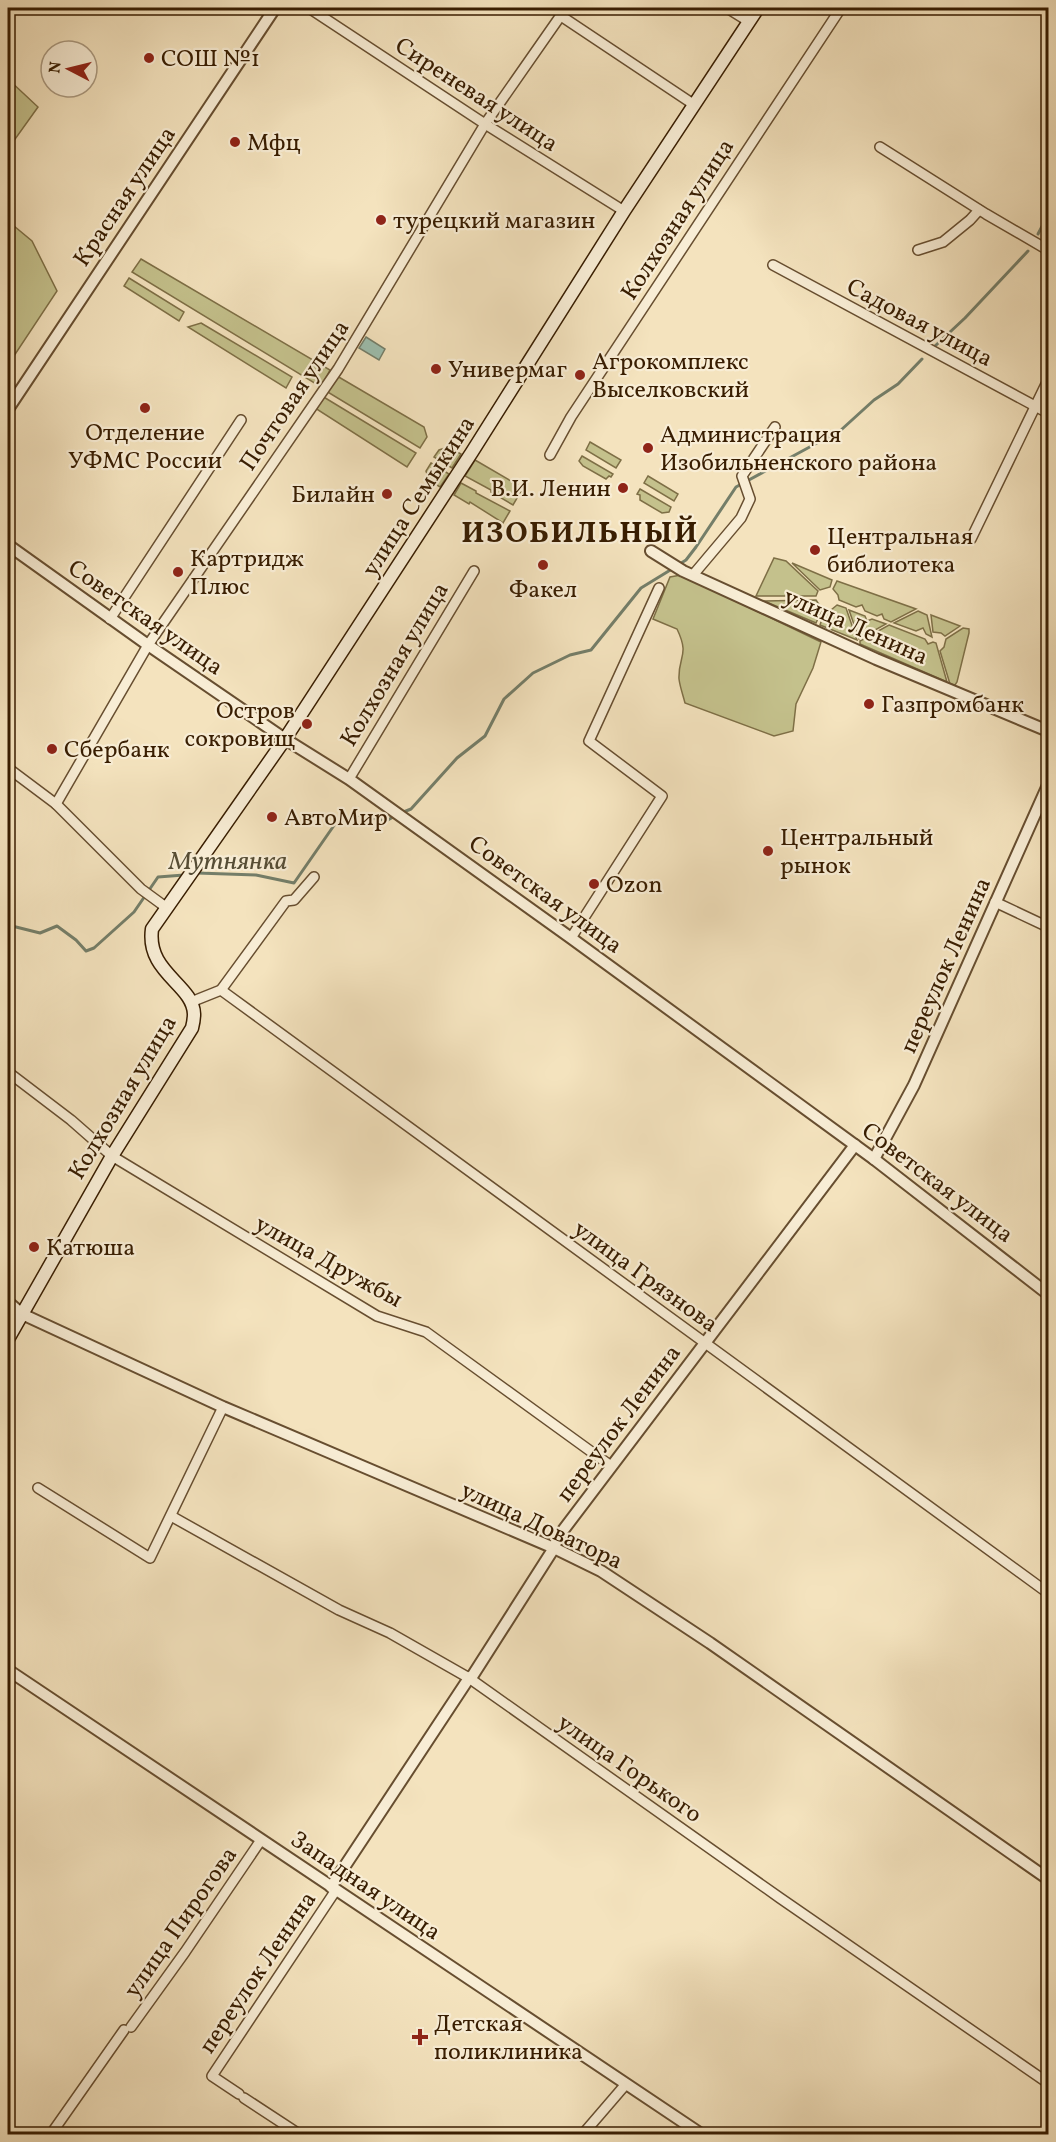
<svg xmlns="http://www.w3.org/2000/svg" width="1056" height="2142" font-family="Vollkorn,serif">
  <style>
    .green { fill: #c4c18c; stroke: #7e6f46; stroke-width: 1.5 }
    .water { fill: #9cbeae; stroke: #747e69; stroke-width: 1.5 }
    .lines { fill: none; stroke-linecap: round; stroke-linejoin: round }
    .stream { stroke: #747e69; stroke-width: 3 }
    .minor-casing { stroke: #674e30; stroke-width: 12 }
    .tertiary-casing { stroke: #674e30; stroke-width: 14 }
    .secondary-casing { stroke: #381d01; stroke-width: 15 }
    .minor { stroke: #f8edd5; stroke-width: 9 }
    .tertiary { stroke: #f8edd5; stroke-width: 10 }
    .secondary { stroke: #f8edd5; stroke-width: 12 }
    .poi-dot { fill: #8f2418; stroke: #f8edd5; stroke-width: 2 }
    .labels { text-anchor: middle; stroke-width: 4.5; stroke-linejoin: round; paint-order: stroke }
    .poi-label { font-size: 24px; fill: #381d01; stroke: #f8edd5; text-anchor: start }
    .street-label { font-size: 24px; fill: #381d01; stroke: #f8edd5 }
    .water-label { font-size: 26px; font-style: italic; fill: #564d35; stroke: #f8edd5 }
    .district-label { font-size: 30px; font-weight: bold; letter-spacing: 1.5px; fill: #381d01; stroke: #f8edd5 }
  </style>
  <rect width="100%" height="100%" fill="#f4e3be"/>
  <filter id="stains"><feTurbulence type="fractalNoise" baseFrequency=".00333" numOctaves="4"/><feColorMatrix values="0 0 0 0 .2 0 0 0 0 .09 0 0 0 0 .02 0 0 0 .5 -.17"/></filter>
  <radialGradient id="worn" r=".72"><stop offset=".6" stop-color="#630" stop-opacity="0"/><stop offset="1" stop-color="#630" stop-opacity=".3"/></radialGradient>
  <g class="green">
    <path d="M8,79L38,107L8,149Z"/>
    <path d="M8,221L32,241L57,291L8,365Z"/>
    <path d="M141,259L330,370L321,387L132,272Z"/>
    <path d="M129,278L184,312L179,321L124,286Z"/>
    <path d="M201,323L292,377L286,388L188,327Z"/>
    <path d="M337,376L424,427L427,437L420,448L326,391Z"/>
    <path d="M322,396L416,453L407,467L315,408Z"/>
    <path d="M590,442L621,460L616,468L586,450Z"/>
    <path d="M448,447L461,454L452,468L434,457L439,450Z"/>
    <path d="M582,456L613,474L611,477L609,476L606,479L583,466L579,461Z"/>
    <path d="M475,460L523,488L513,505L491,492V490L465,476Z"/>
    <path d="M431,463L449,474L440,487L429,480L426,471Z"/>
    <path d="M648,476L678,494L674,501L644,483Z"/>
    <path d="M461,483L476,491V493L510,511L503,523L470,502L469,504L454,495Z"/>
    <path d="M640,489L671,507L669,512L662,513L640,500V495L637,494Z"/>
    <path d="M774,558L786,561L818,591L816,596H756Z"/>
    <path d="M792,563L832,580L830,587L820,590Z"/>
    <path d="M681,575L821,642L813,668L796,704L793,731L774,736L685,703C683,695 680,687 679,679C678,656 690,656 677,629L653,619L670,577Z"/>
    <path d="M837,581L916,609L891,622L884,619L882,614L877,616L865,611L862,605L856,607L839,600L838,595L833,589Z"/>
    <path d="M816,600L822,609L816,623L764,601Z"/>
    <path d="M837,605L846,608L857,640L820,625L825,610H831Z"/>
    <path d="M849,610L865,616L867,621L872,619L886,624L859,639Z"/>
    <path d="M918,611L927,615L932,637L926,634L923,628L916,631L894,623Z"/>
    <path d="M931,615L960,626L945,636L941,633L933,632Z"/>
    <path d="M889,625L925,639L928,644L933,642L936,643L947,682L860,644V641Z"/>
    <path d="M963,628L969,629V633L957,682L955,685L950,684L940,651L944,647L946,639Z"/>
  </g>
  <path class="water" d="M366,337L385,349L379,360L359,348Z"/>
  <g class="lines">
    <g class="stream">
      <path d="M1038,234L1048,215"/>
      <path d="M935,346L965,318L1028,251"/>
      <path d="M678,565L686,560L696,547L736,487L841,430L874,400L898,384L922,359"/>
      <path d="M401,813L411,809L457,758L485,736L504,699L533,673L570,655L591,650L641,588L672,569"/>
      <path d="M197,873L256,875L294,883L335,824L357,815L386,821L395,816"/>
      <path d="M8,925L40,933L57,926L76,940L86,951L94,948L134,912L158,877L184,875"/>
    </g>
    <defs>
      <g id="minor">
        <path d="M309,8L485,124L624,211"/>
        <path d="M727,8L748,21"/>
        <path d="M561,16L693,104"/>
        <path d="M880,147L986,214L1048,250"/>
        <path d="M918,250L943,242L970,220L979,210"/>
        <path d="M773,265L1048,413"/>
        <path d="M550,455L571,417L841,8"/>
        <path d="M971,539L1048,380"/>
        <path d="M693,575L741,518L750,499L742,476L775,427"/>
        <path d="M110,619L241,420"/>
        <path d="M8,768L56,804L141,889L167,908"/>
        <path d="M349,779L474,571"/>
        <path d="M56,804L148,645L338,369L485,124L566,8"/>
        <path d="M995,902L1048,927"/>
        <path d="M571,938L662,796L589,741L659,588"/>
        <path d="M221,990L1048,1593"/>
        <path d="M191,1002L221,990L286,901L294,900L314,877"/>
        <path d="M8,1072L71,1120L112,1156L377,1316L426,1332L611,1466"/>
        <path d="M38,1488L150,1558L223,1407"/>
        <path d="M171,1516L339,1610L390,1633L469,1678L780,1898L1048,2083"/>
        <path d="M131,2027L185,1952L261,1840"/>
        <path d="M239,2094L212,2076L336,1890"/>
        <path d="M244,2098L299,2134"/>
        <path d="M51,2134L124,2030"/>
        <path d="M583,2134L626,2084"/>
      </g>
      <g id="tertiary">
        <path d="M8,409L275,8"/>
        <path d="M8,545L148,645L285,739L349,779L571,938L874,1159L1048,1294"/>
        <path d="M651,551L683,571L876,659L1048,731"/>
        <path d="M874,1159L914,1085L1048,785"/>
        <path d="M8,1302L22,1314L223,1407L554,1548L601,1571L710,1643L1048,1879"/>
        <path d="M8,1670L701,2134"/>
        <path d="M331,1887L469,1678L473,1675L554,1548L558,1537L855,1145"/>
      </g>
      <path id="secondary" d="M8,1339L112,1156L192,1028C193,1024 194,1018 194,1014C193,984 146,973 152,929L285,739L472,452L624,211L758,8"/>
    </defs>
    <use href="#minor" class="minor-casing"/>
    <use href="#tertiary" class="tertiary-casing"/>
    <use href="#secondary" class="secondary-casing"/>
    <use href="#minor" class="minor"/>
    <use href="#tertiary" class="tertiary"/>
    <use href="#secondary" class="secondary"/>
  </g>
  <g class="poi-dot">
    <circle cx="149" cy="58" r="6"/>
    <circle cx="235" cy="142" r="6"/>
    <circle cx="381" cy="220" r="6"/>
    <circle cx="436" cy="369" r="6"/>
    <circle cx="580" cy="375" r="6"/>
    <circle cx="145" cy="408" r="6"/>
    <circle cx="648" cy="448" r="6"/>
    <circle cx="623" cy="488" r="6"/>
    <circle cx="387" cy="494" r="6"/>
    <circle cx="815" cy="550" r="6"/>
    <circle cx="543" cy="565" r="6"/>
    <circle cx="178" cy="572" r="6"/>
    <circle cx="869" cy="704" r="6"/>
    <circle cx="307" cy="724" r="6"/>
    <circle cx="52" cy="749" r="6"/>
    <circle cx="272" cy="817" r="6"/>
    <circle cx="768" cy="851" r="6"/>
    <circle cx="594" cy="884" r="6"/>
    <circle cx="34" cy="1247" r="6"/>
    <path d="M417 2028h6v6h6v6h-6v6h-6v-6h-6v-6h6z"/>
  </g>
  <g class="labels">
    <g class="poi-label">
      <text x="161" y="66">СОШ №1</text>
      <text x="247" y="150">Мфц</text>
      <text x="393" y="228">турецкий магазин</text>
      <text x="592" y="369">Агрокомплекс<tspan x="592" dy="28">Выселковский</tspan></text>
      <text x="448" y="377">Универмаг</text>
      <text x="145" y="440" text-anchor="middle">Отделение<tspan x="145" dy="28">УФМС России</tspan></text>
      <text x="660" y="442">Администрация<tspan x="660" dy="28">Изобильненского района</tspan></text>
      <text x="611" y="496" text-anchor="end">В.И. Ленин</text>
      <text x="375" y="502" text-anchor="end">Билайн</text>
      <text x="827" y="544">Центральная<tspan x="827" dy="28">библиотека</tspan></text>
      <text x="190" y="566">Картридж<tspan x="190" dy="28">Плюс</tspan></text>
      <text x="543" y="597" text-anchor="middle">Факел</text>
      <text x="881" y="712">Газпромбанк</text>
      <text x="295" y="718" text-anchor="end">Остров<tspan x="295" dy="28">сокровищ</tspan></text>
      <text x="64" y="757">Сбербанк</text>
      <text x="284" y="825">АвтоМир</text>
      <text x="780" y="845">Центральный<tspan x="780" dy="28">рынок</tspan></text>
      <text x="606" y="892">Ozon</text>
      <text x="46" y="1255">Катюша</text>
      <text x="434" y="2031">Детская<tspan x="434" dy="28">поликлиника</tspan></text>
    </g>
    <g class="street-label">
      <text transform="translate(477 94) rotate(33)" y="8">Сиреневая улица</text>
      <text transform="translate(124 196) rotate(-56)" y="8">Красная улица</text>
      <text transform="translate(677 219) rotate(-57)" y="8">Колхозная улица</text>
      <text transform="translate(920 322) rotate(28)" y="8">Садовая улица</text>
      <text transform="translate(294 395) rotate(-56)" y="8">Почтовая улица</text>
      <text transform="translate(418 496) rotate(-57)" y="8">улица Семыкина</text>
      <text transform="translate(146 617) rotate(35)" y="8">Советская улица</text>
      <text transform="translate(856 626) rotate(24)" y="8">улица Ленина</text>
      <text transform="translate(394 664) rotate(-59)" y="8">Колхозная улица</text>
      <text transform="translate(546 894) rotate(36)" y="8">Советская улица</text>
      <text transform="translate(945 965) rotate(-66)" y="8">переулок Ленина</text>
      <text transform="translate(122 1097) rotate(-59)" y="8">Колхозная улица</text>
      <text transform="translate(938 1182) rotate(37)" y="8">Советская улица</text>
      <text transform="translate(329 1261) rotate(29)" y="8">улица Дружбы</text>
      <text transform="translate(646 1276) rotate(36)" y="8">улица Грязнова</text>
      <text transform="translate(618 1423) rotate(-53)" y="8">переулок Ленина</text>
      <text transform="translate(542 1525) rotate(25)" y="8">улица Доватора</text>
      <text transform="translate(630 1768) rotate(35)" y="8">улица Горького</text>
      <text transform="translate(366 1885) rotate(34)" y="8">Западная улица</text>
      <text transform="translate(180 1922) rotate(-55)" y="8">улица Пирогова</text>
      <text transform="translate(257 1972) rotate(-56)" y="8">переулок Ленина</text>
    </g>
    <g class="water-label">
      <text x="228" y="869">Мутнянка</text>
    </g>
    <g class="district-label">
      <text x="580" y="542">ИЗОБИЛЬНЫЙ</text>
    </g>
  </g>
  <rect width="1056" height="2142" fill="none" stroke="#f4e3be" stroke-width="30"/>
  <rect x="9" y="9" width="1038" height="2124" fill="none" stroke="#381d01" stroke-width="3"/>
  <rect x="15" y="15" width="1026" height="2112" fill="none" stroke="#381d01" stroke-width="1.5"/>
  <g transform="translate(69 69) rotate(277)"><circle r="28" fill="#f8edd5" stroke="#ab9a80" stroke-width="1.5"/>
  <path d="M0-4.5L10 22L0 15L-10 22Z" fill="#8f2418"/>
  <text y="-9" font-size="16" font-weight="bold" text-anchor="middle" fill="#381d01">N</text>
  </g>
  <rect width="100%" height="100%" filter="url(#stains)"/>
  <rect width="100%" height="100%" fill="url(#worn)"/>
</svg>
